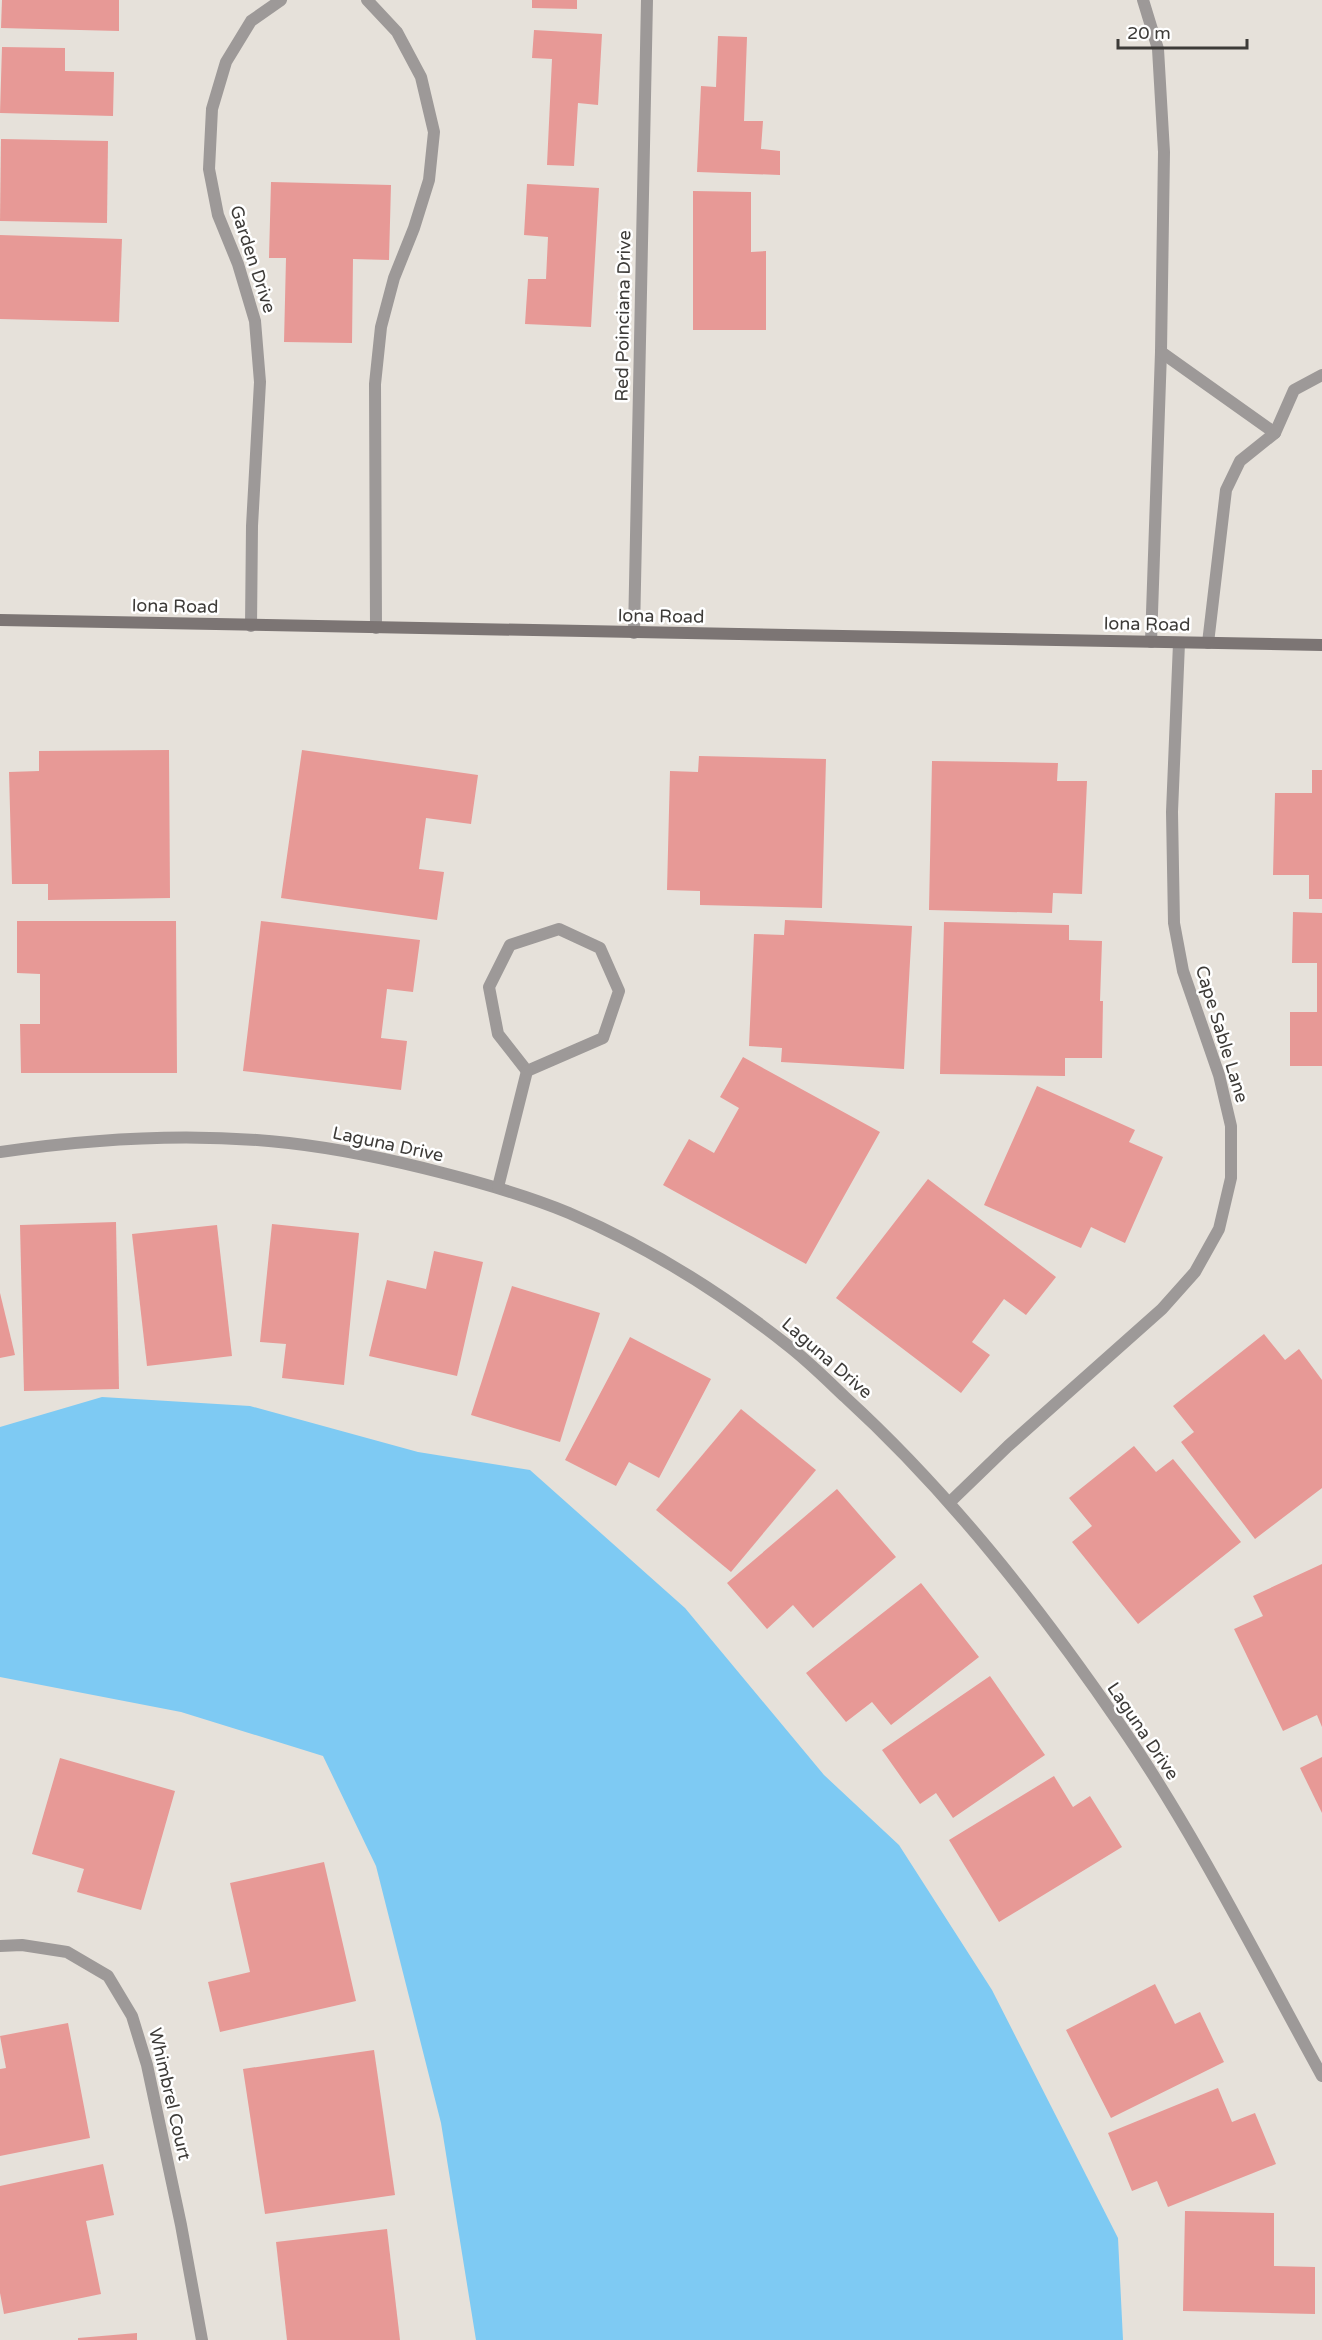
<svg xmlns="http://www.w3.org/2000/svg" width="1322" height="2340" font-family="'Varela Round',sans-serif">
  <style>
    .water { fill: #7ecaf3 }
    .building { fill: #e79996 }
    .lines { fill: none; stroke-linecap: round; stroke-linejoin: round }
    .lane { stroke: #9d9998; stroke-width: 12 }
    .street { stroke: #9d9998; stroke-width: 12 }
    .secondary { stroke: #7c7574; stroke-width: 12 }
    .labels { text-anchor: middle; stroke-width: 5; stroke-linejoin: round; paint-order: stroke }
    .street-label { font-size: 18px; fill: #3d3b38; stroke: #fff }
  </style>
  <rect width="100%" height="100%" fill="#e6e1da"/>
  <path class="water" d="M102,1397L250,1406L418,1452L530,1470L685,1608L824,1775L899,1845L992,1990L1118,2238L1123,2340H476L441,2123L376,1866L323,1756L181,1712L0,1677V1427Z"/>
  <g class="building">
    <path d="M2,0H119V31L1,28Z"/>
    <path d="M532,0H577V9L532,8Z"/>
    <path d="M534,30L602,34L598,105L578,103L574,166L547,165L552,59L532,58Z"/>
    <path d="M718,36L747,37L744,121H763L761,149L780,151V175L697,172L701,86L716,87Z"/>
    <path d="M2,47L65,48V71L114,72L113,116L0,113Z"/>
    <path d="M1,139L108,141L107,223L0,221Z"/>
    <path d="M271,182L391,185L389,260L353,259L352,343L284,342L286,258H269Z"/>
    <path d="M527,184L599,188L591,327L525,324L528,279H546L548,237L524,235Z"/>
    <path d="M693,191L751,192V252L766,251V330H693Z"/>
    <path d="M0,235L122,239L119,322L0,319Z"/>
    <path d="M169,750L170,898L48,900V884H12L9,772L39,771V751Z"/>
    <path d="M302,750L478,775L471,824L426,818L419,869L444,872L437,920L281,898Z"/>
    <path d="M699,756L826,759L822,908L700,905V891L667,890L670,771L698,772Z"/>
    <path d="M932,761L1058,763L1057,781H1087L1082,894L1053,893L1052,913L929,910Z"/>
    <path d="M1312,770H1322V899H1309V875H1273L1275,793H1312Z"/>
    <path d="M1293,912L1322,913V1066H1290V1012H1317V963H1292Z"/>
    <path d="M785,920L912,926L904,1069L781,1062L782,1048L749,1046L754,934L784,935Z"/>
    <path d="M17,921H176L177,1073H21L20,1024H40V974L17,973Z"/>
    <path d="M261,921L420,940L413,992L387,989L381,1038L407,1041L401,1090L243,1071Z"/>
    <path d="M944,922L1069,925V940L1102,941L1100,1001H1103L1102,1058H1065V1076L940,1074Z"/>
    <path d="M743,1057L880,1132L806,1264L663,1185L689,1139L714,1153L739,1108L720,1097Z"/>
    <path d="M1037,1086L1135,1130L1129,1142L1163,1157L1125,1243L1091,1227L1081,1248L984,1205Z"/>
    <path d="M928,1179L1056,1277L1026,1315L1004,1299L972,1342L990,1355L961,1393L836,1298Z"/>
    <path d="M116,1222L119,1389L24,1391L20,1225Z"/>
    <path d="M272,1224L359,1233L344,1385L282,1378L286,1344L260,1342Z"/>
    <path d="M217,1225L232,1356L147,1366L132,1234Z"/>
    <path d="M434,1251L483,1262L457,1376L369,1356L387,1280L426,1289Z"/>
    <path d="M512,1286L600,1313L560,1442L471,1415Z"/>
    <path d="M0,1293L15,1355L0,1358Z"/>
    <path d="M1264,1334L1285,1360L1299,1349L1322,1380V1488L1255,1539L1181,1442L1194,1432L1173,1406Z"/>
    <path d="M630,1337L711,1379L659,1478L629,1462L616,1486L565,1460Z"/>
    <path d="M741,1409L816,1470L731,1572L656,1510Z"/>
    <path d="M1134,1446L1156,1472L1173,1459L1241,1542L1138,1624L1072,1542L1092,1526L1069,1498Z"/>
    <path d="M837,1489L896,1557L813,1628L793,1605L767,1629L727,1583Z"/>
    <path d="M1322,1564V1727L1317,1715L1283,1731L1234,1629L1263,1616L1253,1596Z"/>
    <path d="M921,1583L979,1657L891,1725L872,1702L846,1722L806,1673Z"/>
    <path d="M990,1676L1045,1755L953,1818L936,1793L920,1804L882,1750Z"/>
    <path d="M1322,1757V1813L1300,1768Z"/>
    <path d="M60,1758L175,1791L141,1910L77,1892L84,1869L32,1854Z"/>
    <path d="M1054,1776L1073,1807L1090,1796L1122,1847L999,1922L949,1840Z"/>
    <path d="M324,1862L356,2001L220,2032L208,1982L250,1972L230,1883Z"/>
    <path d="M1155,1984L1175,2024L1200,2012L1224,2062L1111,2118L1066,2030Z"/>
    <path d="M68,2023L90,2138L0,2156V2069L6,2068L0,2036Z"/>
    <path d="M374,2050L395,2195L265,2214L243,2069Z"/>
    <path d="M1218,2088L1232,2122L1255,2113L1276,2164L1168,2207L1157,2181L1132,2191L1108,2133Z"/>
    <path d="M103,2164L114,2215L86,2221L101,2294L4,2314L0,2293V2186Z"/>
    <path d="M1185,2211L1274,2213V2266L1315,2267V2314L1183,2311Z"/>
    <path d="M387,2229L400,2340H287L276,2242Z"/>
    <path d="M137,2333V2340H78V2338Z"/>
  </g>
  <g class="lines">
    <g class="lane">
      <path d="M1143,0L1158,49L1164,152L1161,352L1151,642"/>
      <path d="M1161,352L1275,433"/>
      <path d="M1208,643L1226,490L1240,461L1275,433L1294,390L1322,375"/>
    </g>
    <g class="street">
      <path d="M367,0L397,32L421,77L434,132L429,180L414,228L394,278L381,327L375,384L376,628"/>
      <path d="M251,626L252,526L260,382L255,321L238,264L218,215L209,169L212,109L226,62L251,21L281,0"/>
      <path d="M634,633L647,0"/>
      <path d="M559,929L600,948L619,991L603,1038L527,1071L498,1034L489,987L510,945Z"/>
      <path d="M0,1152C95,1138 193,1132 289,1143C341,1149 393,1160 443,1173C486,1184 528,1196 569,1213C646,1246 720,1292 786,1344C807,1360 826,1379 845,1397C951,1494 1040,1608 1121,1726C1196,1835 1258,1960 1322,2076"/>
      <path d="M498,1187L527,1071"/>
      <path d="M950,1502L1008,1446L1162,1309L1195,1272L1219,1229L1231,1178V1126L1219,1075L1183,971L1174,923L1172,812L1179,643"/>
      <path d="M0,1946L22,1945L67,1952L108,1976L132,2016L147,2065L181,2225L202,2340"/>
    </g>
    <path class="secondary" d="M0,620L1322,645"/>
  </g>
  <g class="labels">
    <g class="street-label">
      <text transform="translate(253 259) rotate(72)" y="6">Garden Drive</text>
      <text transform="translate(623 316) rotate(-89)" y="6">Red Poinciana Drive</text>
      <text transform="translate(175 606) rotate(1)" y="6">Iona Road</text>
      <text transform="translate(661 616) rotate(1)" y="6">Iona Road</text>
      <text transform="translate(1147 624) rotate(1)" y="6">Iona Road</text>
      <text transform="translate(1222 1034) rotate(73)" y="6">Cape Sable Lane</text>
      <text transform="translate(388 1144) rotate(12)" y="6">Laguna Drive</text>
      <text transform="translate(827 1358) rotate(41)" y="6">Laguna Drive</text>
      <text transform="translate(1143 1731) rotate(56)" y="6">Laguna Drive</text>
      <text transform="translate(170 2094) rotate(77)" y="6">Whimbrel Court</text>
    </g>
  </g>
  <path d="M1118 39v9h129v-9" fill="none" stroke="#3d3b38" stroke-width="3"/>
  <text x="1127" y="39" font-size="18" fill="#3d3b38" stroke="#ffffff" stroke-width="4.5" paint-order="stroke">20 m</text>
</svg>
